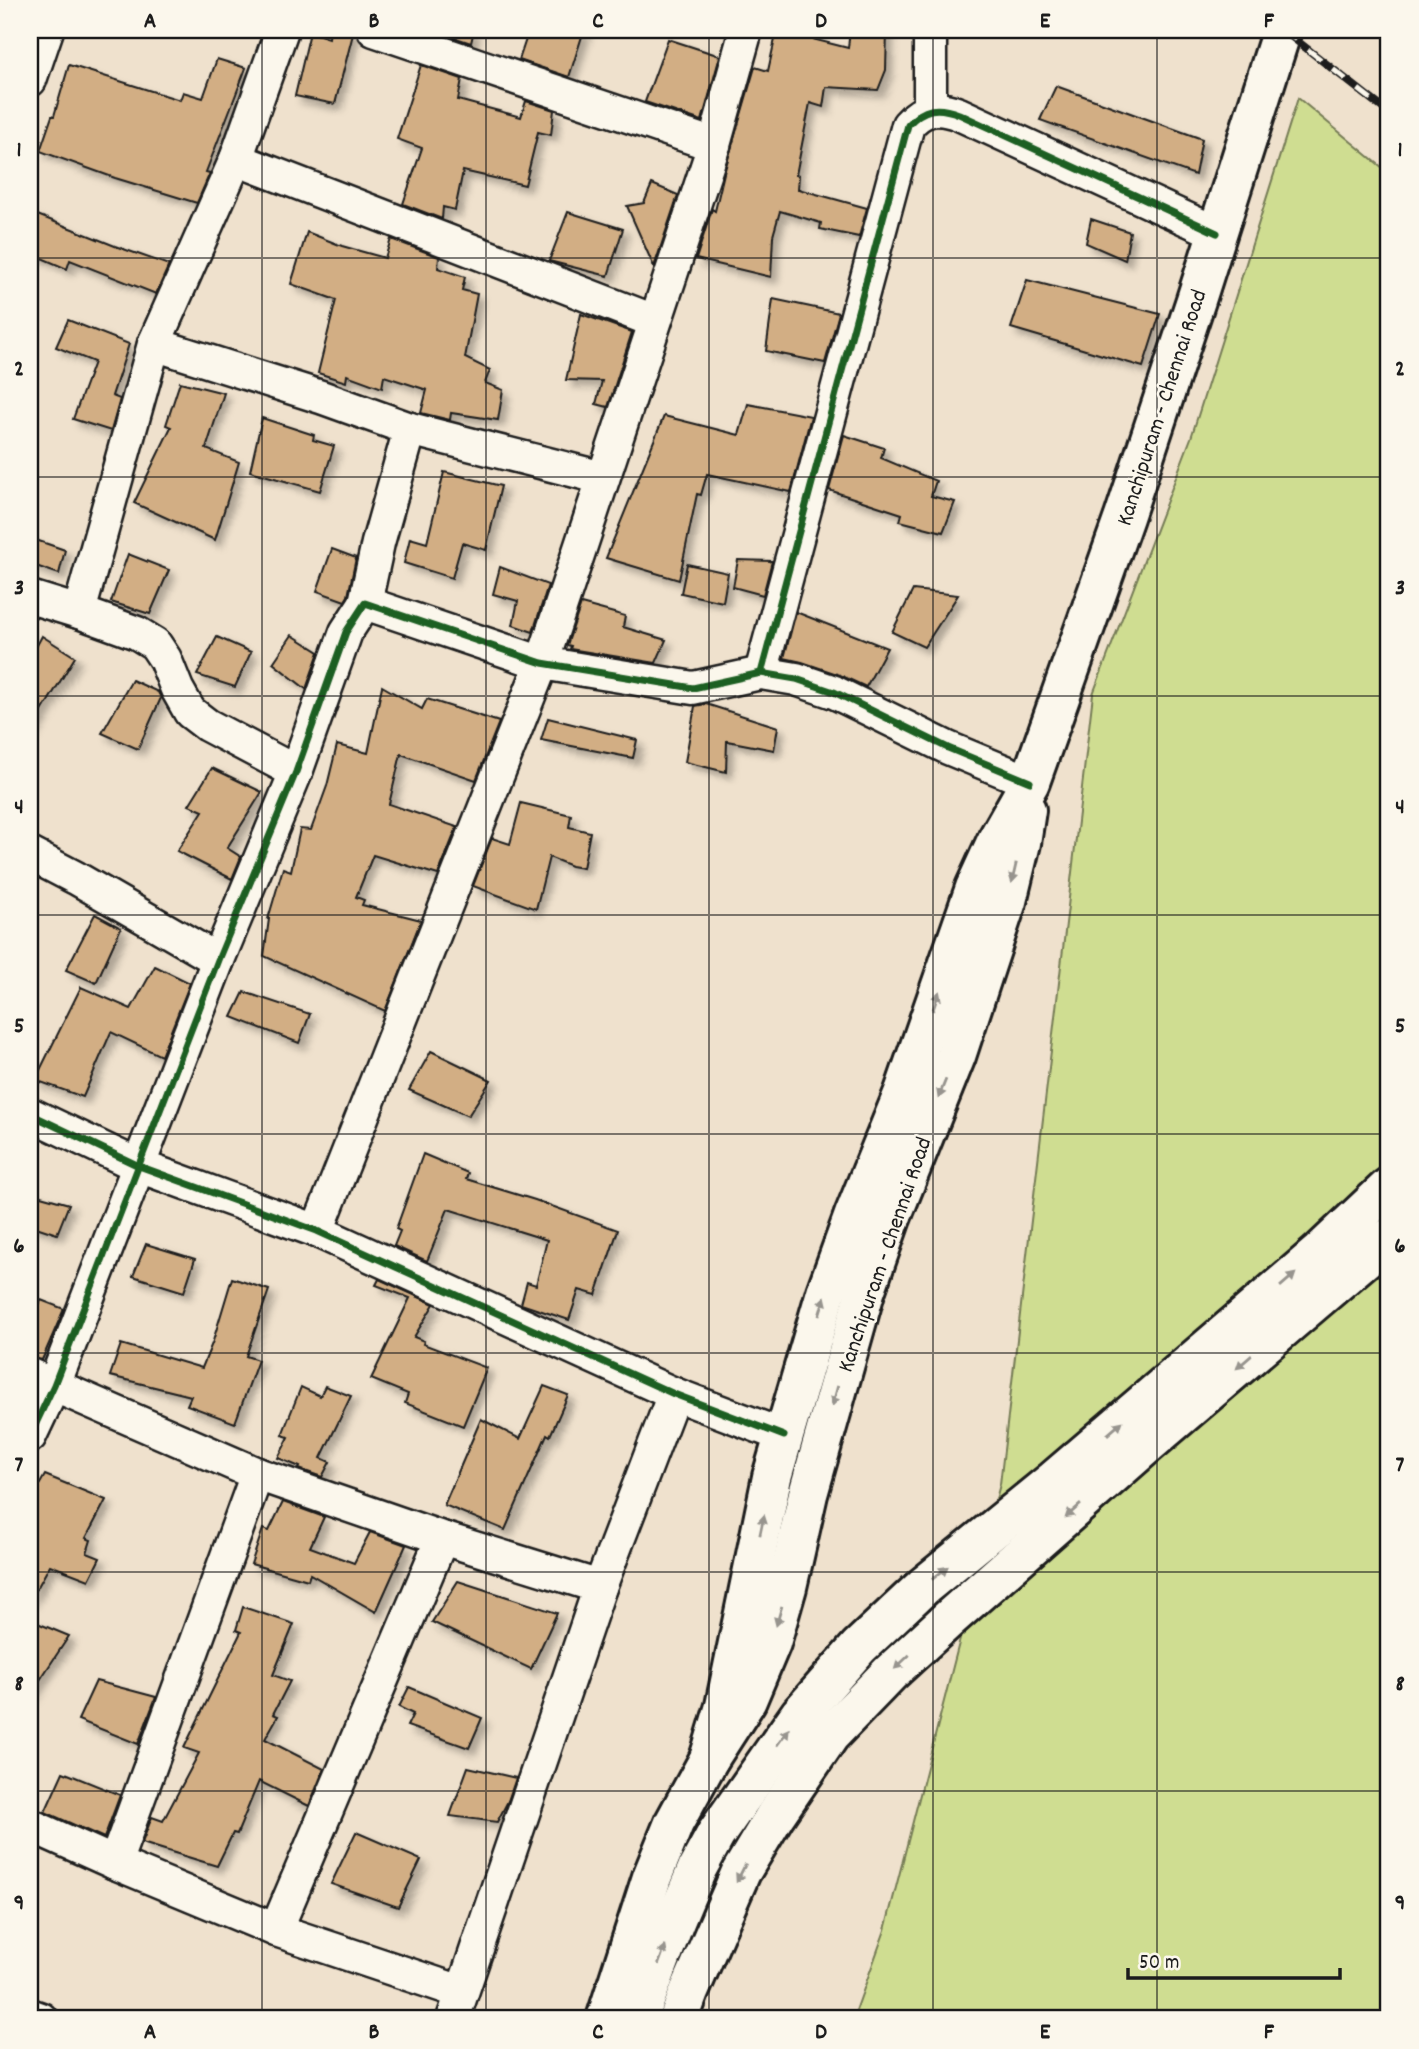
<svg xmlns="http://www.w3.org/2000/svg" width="1419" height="2049" font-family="Dekko,sans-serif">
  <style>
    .green { fill: #cfdd91; stroke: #767c56; stroke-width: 2 }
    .building { fill: #d2ae84; stroke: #1c1c1c; stroke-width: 2; filter: url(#shadow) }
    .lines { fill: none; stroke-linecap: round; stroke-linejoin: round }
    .minor-casing { stroke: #1c1c1c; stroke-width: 37 }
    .secondary-casing { stroke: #1c1c1c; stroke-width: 44 }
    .minor { stroke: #fbf7ec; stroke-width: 32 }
    .secondary { stroke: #fbf7ec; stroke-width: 38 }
    .rail-casing { stroke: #1c1c1c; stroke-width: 8 }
    .rail { stroke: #fbf7ec; stroke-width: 5; stroke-dasharray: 16; stroke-linecap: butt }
    .cycleway-casing { stroke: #fbf7ec; stroke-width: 11 }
    .cycleway { stroke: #1b5e20; stroke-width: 7 }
    .oneway { fill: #97948e }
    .grid { fill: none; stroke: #1c1c1c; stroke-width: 2; stroke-opacity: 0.55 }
    .labels { text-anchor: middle; stroke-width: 5; stroke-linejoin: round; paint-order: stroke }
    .street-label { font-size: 23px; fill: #1c1c1c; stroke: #fbf7ec }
    .neatline { fill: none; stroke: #1c1c1c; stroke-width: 2.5 }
    .grid-label { font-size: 23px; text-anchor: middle; font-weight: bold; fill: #1c1c1c }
  </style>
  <defs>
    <filter id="shadow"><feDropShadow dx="6" dy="6" stdDeviation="3.5" flood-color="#0004"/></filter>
  </defs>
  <rect width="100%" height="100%" fill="#efe1cd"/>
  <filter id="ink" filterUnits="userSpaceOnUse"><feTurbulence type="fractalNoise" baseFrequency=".0143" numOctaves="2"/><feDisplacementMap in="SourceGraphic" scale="14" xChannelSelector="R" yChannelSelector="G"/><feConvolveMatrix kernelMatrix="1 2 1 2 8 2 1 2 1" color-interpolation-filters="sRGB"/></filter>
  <g filter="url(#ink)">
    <path class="green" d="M1298,98L1389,173V2019H853L885,1930L1000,1484L1093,694L1191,438Z"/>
    <g class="building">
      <path d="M330,30H354L335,104L295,96L310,32L329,38Z"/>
      <path d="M432,30H474L471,43Z"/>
      <path d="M529,30H584L569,77L519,60Z"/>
      <path d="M777,30L848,48L850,30H887L886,70L878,90L826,87L823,107L810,103L796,175L799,176L798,189L867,208L859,237L820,229L821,223L780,211L773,236L771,277L696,259L712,209L715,211L724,173L755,67L768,71Z"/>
      <path d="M668,39L720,56L702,121L645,102Z"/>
      <path d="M217,59L246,68L206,172L210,173L197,203L115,178L40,151L52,116H54L69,65L180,100L183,92L203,98Z"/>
      <path d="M421,65L462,79L458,100L521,117L526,101L554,110L551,135L538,132L525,185L463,171L455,210L443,207L442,219L403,204L422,148L397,139Z"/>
      <path d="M1056,86L1202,139L1195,175L1040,120Z"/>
      <path d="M652,184L678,195L654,267L627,206L644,203Z"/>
      <path d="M30,212L115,246L169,265L156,294L70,260L67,269L30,253Z"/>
      <path d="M568,212L623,229L608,276L549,261Z"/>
      <path d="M1091,219L1130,232L1125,260L1086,243Z"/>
      <path d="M307,232L342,246L385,258L391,239L439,257L438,268L465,277L462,290L477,294L465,358L490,370L485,383L503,390L498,420L451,413L450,420L421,413L427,390L384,376L382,388L347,375L346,382L318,373L336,300L291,284Z"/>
      <path d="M1027,280L1160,314L1143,367L1011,328Z"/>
      <path d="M773,299L839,313L825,363L766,351Z"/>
      <path d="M581,314L632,332L608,407L596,404L602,381L566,380Z"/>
      <path d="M68,320L129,344L112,396L120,399L111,431L73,419L94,362L56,347Z"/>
      <path d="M180,382L224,393L206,449L239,462L215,540L134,503L171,427L166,425Z"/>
      <path d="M748,404L811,416L791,492L707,474L701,495L697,494L679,580L606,558L664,416L739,435Z"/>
      <path d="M262,418L314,435L313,440L334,446L320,491L250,471Z"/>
      <path d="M844,435L884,448L881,458L936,481L931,496L955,502L943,532L900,521L902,514L829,490Z"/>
      <path d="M444,472L501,486L486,550L462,543L452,578L404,563L410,538L427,543Z"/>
      <path d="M30,538L65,550L59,574L30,564Z"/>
      <path d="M332,549L356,558L348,596L345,601L317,591Z"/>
      <path d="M128,554L169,570L150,614L111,602Z"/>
      <path d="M738,560L772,561L763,595L733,587Z"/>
      <path d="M687,564L728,573L723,602L681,593Z"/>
      <path d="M500,567L548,585L533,632L513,625L518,601L493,594Z"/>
      <path d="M913,590L958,595L924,647L892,632Z"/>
      <path d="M581,604L625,616L623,627L666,640L656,663L570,649L571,646L567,645Z"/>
      <path d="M796,612L887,648L866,687L840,675L802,662L784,658Z"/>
      <path d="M292,635L319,652L306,689L273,663Z"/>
      <path d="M42,636L75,657L30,731V658Z"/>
      <path d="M217,637L251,652L235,687L197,675Z"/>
      <path d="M132,680L158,692L161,698L138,749L102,733Z"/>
      <path d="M382,686L422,709L427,699L499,722L476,780L401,754L389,804L457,827L438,875L373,855L356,897L364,900L362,905L421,920L385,1011L264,956L269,919H268L283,868L291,871L300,829L311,830L327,786L337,745L368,753Z"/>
      <path d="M706,704L778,727L774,750L727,741L726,772L685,762L695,706Z"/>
      <path d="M548,718L637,740L633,758L541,740Z"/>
      <path d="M212,768L262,792L227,848L241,857L232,879L177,851L203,811L189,805Z"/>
      <path d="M521,803L571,815L569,827L590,832L583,868L571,866L549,857L536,909L473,886L492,838L510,844Z"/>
      <path d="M95,914L121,928L96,983L66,970Z"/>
      <path d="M155,966L190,983L161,1056L111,1032L83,1097L35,1080L81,987L131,1009Z"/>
      <path d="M244,992L310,1014L299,1043L232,1017Z"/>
      <path d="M431,1051L491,1080L468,1116L409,1090Z"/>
      <path d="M423,1154L468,1173L466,1179L535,1200L618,1230L596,1295L579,1290L569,1320L521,1304L527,1282L536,1285L547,1240L448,1209L427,1261L394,1246L400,1231L396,1229Z"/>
      <path d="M30,1193L69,1204L57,1234L30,1225Z"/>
      <path d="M146,1244L195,1259L184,1292L133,1276Z"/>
      <path d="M232,1278L269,1290L246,1356L258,1360L235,1423L187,1405L191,1396L110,1376L121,1344L202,1368L213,1341Z"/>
      <path d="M379,1279L434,1304L414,1337L424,1341L423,1344L487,1368L463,1426L405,1403L408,1394L371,1379L410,1298L376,1285Z"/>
      <path d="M41,1300L64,1309L42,1360L30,1357V1326Z"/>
      <path d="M325,1386L351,1396L321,1458L330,1462L322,1477L299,1469L300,1467L278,1458L289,1437L282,1435L301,1387L320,1396Z"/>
      <path d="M544,1386L568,1395L550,1436L547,1434L505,1530L444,1505L481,1419L520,1439Z"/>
      <path d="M45,1475L106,1500L86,1538L91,1540L87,1553L100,1558L89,1580L50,1565L30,1601V1501Z"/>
      <path d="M283,1502L324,1517L310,1547L354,1563L370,1532L406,1545L376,1612L310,1574L308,1580L251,1564L263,1529L269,1531Z"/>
      <path d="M458,1581L557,1613L531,1669L432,1622Z"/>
      <path d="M243,1607L294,1624L273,1675L290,1681L273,1714L278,1716L265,1739L324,1769L309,1806L259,1781L237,1834L233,1833L217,1866L142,1843L152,1817L163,1821L199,1753L184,1748L241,1632L236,1630Z"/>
      <path d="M30,1620L69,1636L30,1695Z"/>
      <path d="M96,1681L156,1697L138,1744L78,1720Z"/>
      <path d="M409,1687L482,1718L469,1748L407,1726L413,1714L399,1707Z"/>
      <path d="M468,1767L516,1778L508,1801L497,1822L450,1816Z"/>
      <path d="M63,1772L120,1795L104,1838L45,1812Z"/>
      <path d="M356,1832L421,1860L398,1907L331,1884Z"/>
    </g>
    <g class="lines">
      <defs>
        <g id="minor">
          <path d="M930,30V109"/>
          <path d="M30,80L47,30"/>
          <path d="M714,145L746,30"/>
          <path d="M236,159L654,321"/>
          <path d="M154,344L321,397L410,429L603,478"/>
          <path d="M30,597L79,612L154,344L236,159L282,30"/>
          <path d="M365,603L378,543L410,429"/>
          <path d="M79,612L137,633L155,644L165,659L177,689L190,712L207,725L296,772"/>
          <path d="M761,673L908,125C924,107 938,106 959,114L1217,233"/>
          <path d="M30,854L76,878L218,960"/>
          <path d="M30,1114L139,1166L317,1231L674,1394L784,1436"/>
          <path d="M317,1231L542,663L714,145L374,30"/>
          <path d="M30,1375L257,1474L442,1538L600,1587"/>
          <path d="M30,1436L54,1385L218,960L296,772L346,632L365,603L542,663L693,688L761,673L796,679L834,692L948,748L1030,782"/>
          <path d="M30,1825L115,1863L276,1930L461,1992"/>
          <path d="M115,1863L257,1474"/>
          <path d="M276,1930L442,1538"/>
          <path d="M30,2015L41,2019"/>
          <path d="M453,2019L600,1587L674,1394"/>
        </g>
        <g id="secondary">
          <path d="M709,1759L725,1706L772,1477L826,1292L854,1215L904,1092L975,888L997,840L1030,782L1124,517L1196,300L1282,30"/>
          <path d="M606,2019L652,1877L674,1823L709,1759L747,1700L771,1643L787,1587L808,1494L865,1292L891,1218L956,1056L1007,901L1021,843L1026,810"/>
          <path d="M638,2019L674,1924L697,1869L716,1834L800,1714L859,1647L924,1586L1054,1480L1318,1254L1389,1187"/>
          <path d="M679,2019L689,1992L741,1872L776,1814L830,1735L890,1673L951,1617L1143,1448L1389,1238"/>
        </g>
      </defs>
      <use href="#minor" class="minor-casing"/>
      <use href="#secondary" class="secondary-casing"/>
      <use href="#minor" class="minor"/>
      <use href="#secondary" class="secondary"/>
      <defs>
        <g id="rail">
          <path d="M1283,30L1389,113"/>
          <path d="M1383,30L1389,35"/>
        </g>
      </defs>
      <use href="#rail" class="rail-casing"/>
      <use href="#rail" class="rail"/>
      <defs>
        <g id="cycleway">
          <path d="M761,673L908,125C924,107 938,106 959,114L1217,233"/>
          <path d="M30,1114L139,1166L317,1231L674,1394L784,1436"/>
          <path d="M30,1436L54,1385L218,960L296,772L346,632L365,603L542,663L693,688L761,673L796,679L834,692L948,748L1030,782"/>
        </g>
      </defs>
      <use href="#cycleway" class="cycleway-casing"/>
      <use href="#cycleway" class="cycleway"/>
    </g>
    <defs><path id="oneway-solid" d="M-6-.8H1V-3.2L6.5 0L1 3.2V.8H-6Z" transform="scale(1.75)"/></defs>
    <g class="oneway">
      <use href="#oneway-solid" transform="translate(1014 873) rotate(103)"/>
      <use href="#oneway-solid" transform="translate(936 1001) rotate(-71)"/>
      <use href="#oneway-solid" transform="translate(942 1089) rotate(112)"/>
      <use href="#oneway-solid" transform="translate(1288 1280) rotate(-41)"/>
      <use href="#oneway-solid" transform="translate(822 1306) rotate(-73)"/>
      <use href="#oneway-solid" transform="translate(1244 1362) rotate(139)"/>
      <use href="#oneway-solid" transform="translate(835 1396) rotate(105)"/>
      <use href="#oneway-solid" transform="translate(1115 1428) rotate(-41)"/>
      <use href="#oneway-solid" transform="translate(1073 1511) rotate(139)"/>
      <use href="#oneway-solid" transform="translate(762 1525) rotate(-78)"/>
      <use href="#oneway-solid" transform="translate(940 1573) rotate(-39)"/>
      <use href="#oneway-solid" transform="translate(779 1616) rotate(106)"/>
      <use href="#oneway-solid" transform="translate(902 1662) rotate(137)"/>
      <use href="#oneway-solid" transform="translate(783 1737) rotate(-54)"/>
      <use href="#oneway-solid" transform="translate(741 1873) rotate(117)"/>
      <use href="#oneway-solid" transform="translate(662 1955) rotate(-70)"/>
    </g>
  </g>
  <path class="grid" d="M262,30V2019M486,30V2019M709,30V2019M933,30V2019M1157,30V2019M30,258H1389M30,477H1389M30,696H1389M30,915H1389M30,1134H1389M30,1353H1389M30,1572H1389M30,1791H1389"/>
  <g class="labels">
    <g class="street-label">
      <text transform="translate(1160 407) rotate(-72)" y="8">Kanchipuram - Chennai Road</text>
      <text transform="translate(883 1254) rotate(-71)" y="8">Kanchipuram - Chennai Road</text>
    </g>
  </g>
  <rect width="1419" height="2049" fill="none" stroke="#fbf7ec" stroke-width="77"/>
  <path d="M1128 1968v10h212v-10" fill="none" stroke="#1c1c1c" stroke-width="3.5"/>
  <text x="1139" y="1968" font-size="21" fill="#1c1c1c" stroke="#fbf7ec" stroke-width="5" paint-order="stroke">50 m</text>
  <rect x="38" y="38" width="1342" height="1972" class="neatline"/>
  <g class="grid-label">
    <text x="150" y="27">A</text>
    <text x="374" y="27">B</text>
    <text x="598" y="27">C</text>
    <text x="821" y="27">D</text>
    <text x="1045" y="27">E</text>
    <text x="1269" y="27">F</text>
    <text x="19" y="156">1</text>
    <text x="1400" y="156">1</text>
    <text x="19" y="375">2</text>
    <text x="1400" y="375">2</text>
    <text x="19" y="594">3</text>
    <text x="1400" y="594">3</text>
    <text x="19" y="813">4</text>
    <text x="1400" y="813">4</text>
    <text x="19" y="1032">5</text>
    <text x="1400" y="1032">5</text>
    <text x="19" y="1252">6</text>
    <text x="1400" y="1252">6</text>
    <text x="19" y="1471">7</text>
    <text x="1400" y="1471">7</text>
    <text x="19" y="1690">8</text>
    <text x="1400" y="1690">8</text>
    <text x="19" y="1909">9</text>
    <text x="1400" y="1909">9</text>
    <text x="150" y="2038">A</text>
    <text x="374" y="2038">B</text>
    <text x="598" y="2038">C</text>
    <text x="821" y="2038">D</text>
    <text x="1045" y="2038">E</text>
    <text x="1269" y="2038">F</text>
  </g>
</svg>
